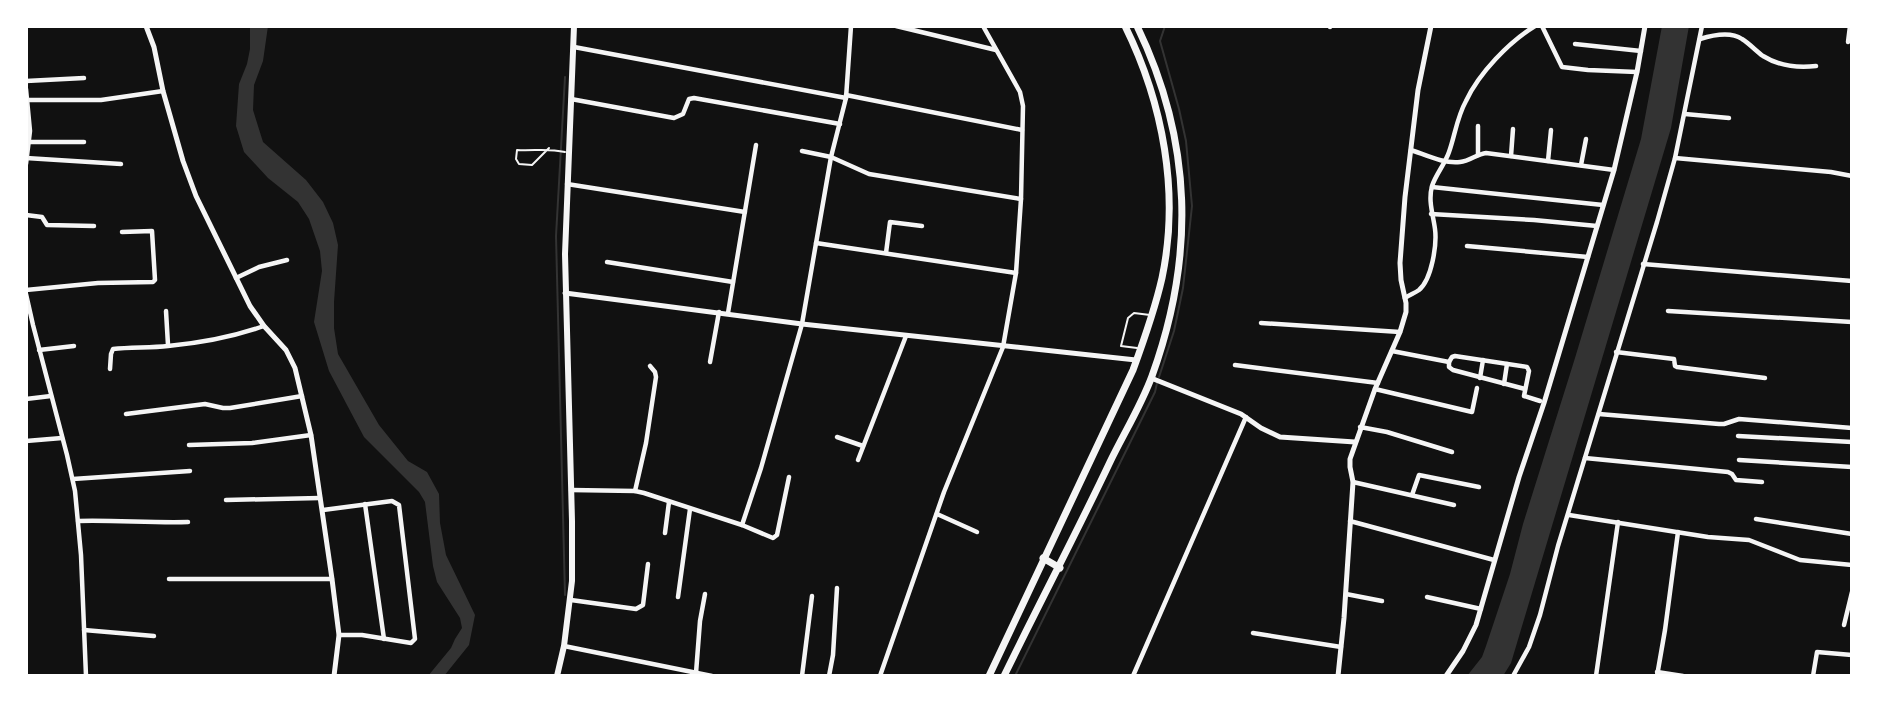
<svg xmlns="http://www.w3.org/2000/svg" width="1878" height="702" font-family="Lato,sans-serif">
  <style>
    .water { fill: #333 }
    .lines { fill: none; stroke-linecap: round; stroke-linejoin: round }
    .stream { stroke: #333; stroke-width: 2 }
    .service { stroke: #f5f5f5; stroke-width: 2 }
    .minor { stroke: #f5f5f5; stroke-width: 4.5 }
    .tertiary { stroke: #f5f5f5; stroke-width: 5 }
    .secondary { stroke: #f5f5f5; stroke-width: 6 }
    .trunk { stroke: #f5f5f5; stroke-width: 7 }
  </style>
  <rect width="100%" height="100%" fill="#111"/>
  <g class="water">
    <path d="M250,26H268L263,61L254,85L253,110L263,142L306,180L323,202L333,223L338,245L334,302V328L338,354L379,425L408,461L427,472L439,494L440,523L446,555L475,615L469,645L444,676H428L451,648L455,639L462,628L460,618L437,582L433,566L425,502L419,492L364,437L329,371L314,322L322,271L320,251L309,219L298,202L268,178L244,152L236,126L239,84L247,64L250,49Z"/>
    <path d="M1662,26H1689L1671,128L1511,663L1503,676H1467L1482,657L1486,646L1510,574L1523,524L1575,358L1641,139Z"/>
  </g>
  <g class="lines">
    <g class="stream">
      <path d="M1159,377L1174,331L1183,288L1192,206L1186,141L1179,109L1160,41L1165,26"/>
      <path d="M565,595L556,236L565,77"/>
      <path d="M1015,676L1155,392L1157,383"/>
    </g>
    <g class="service">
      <path d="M549,148L532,165L519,164L516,159L517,150C535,151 547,148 565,152"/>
      <path d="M1137,348L1121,346L1128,318L1134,313L1150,315"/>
      <path d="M31,676L32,675"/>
    </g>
    <g class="minor">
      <path d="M896,26L996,50"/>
      <path d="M1542,26L1562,67L1588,70L1637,72"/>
      <path d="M1330,27V26"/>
      <path d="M1700,39C1713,35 1730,31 1742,39C1750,44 1756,51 1763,56C1779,66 1798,68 1816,66"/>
      <path d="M1848,42L1850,26"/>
      <path d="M1575,44L1641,51"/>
      <path d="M574,47L846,98"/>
      <path d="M26,81L84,78"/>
      <path d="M26,89L30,131L26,164"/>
      <path d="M846,95L1022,130"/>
      <path d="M571,99L674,118L683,114L689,99L694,98L840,124"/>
      <path d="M26,100H101L163,91"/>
      <path d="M1685,114L1729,118"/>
      <path d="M29,142H84"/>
      <path d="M1411,150C1426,155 1444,164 1460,162C1470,161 1477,154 1486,153L1614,170"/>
      <path d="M802,151L831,157L869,174L1021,199"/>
      <path d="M1478,155V126"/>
      <path d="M1511,156L1513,129"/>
      <path d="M26,158L121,164"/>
      <path d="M1675,158L1831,172L1852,176"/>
      <path d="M1548,161L1551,130"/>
      <path d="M1581,165L1586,139"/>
      <path d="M567,184L745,212"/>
      <path d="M1432,187L1603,205"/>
      <path d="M1431,214L1534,220L1597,226"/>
      <path d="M26,215L42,217L47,225L94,226"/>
      <path d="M816,243L1016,273"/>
      <path d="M1467,246L1588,257"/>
      <path d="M886,253L890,222L922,226"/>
      <path d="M607,262L733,282"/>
      <path d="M1643,264L1852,281"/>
      <path d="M236,278L259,267L287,260"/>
      <path d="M26,290L98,283L153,282L155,280L152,231L122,232"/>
      <path d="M26,294L33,325L67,455L75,491L81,555L86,676"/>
      <path d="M1405,298C1409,295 1415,293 1419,290C1432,279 1437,244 1435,229C1433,214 1428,201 1432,186C1436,174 1445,164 1449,152C1455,135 1457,117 1466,101C1479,73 1509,42 1535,26"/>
      <path d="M166,311L168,345"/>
      <path d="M1668,311L1852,322"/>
      <path d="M728,313L756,145"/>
      <path d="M1261,323L1400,332"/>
      <path d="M39,350L74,346"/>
      <path d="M1392,351L1449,362L1452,357L1455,356L1527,367L1529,371L1524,396L1540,401"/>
      <path d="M1616,352L1674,359L1675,366L1677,367L1765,378"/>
      <path d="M710,362L719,312"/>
      <path d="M1449,362V367L1453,370L1525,389"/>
      <path d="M1235,365L1378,383"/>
      <path d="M110,369L111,354L113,349C131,347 150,348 168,346C201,343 233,337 264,326"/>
      <path d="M1480,378L1483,360"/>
      <path d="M1504,384L1507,364"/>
      <path d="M1375,389L1472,412L1477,388"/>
      <path d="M26,399L51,396"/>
      <path d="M126,414L205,404L223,408H230L302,396"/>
      <path d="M1599,414L1719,424H1724L1739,419L1852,428"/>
      <path d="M1360,427L1387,432L1452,452"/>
      <path d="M1738,436L1852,442"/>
      <path d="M837,437L863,446"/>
      <path d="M26,441L62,438"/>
      <path d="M189,445L252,443L311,435"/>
      <path d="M1585,458L1728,472L1732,474L1736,480L1762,482"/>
      <path d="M858,460L906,336"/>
      <path d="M1739,460L1852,467"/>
      <path d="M73,479L190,471"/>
      <path d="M1353,482L1454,505"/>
      <path d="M571,490L635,491L644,493L742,525L773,538L777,535L789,477"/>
      <path d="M635,491L646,443L656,377L655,372L650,366"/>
      <path d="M1412,495L1419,475L1479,487"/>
      <path d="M226,500L320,498"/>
      <path d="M365,504L384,639"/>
      <path d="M323,510L392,501L399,505L415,639L411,643L362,635H339"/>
      <path d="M937,514L977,532"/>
      <path d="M1569,515L1708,537L1749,540L1800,560L1852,565"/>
      <path d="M1756,519L1852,534"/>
      <path d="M78,521C115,520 151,523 188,522"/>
      <path d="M1350,521L1494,560"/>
      <path d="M742,525L761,468L802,324L831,157L846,98L851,26"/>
      <path d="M665,533L669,502"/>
      <path d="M169,579H332"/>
      <path d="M1346,594L1382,601"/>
      <path d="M678,597L690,509"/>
      <path d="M1427,597L1481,609"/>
      <path d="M571,600L636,609L643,605L648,564"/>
      <path d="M1844,625L1852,592"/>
      <path d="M84,630L154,636"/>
      <path d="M1253,633L1341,647"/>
      <path d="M564,646L712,676"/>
      <path d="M1657,672L1683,676"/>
      <path d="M696,673L700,621L705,594"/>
      <path d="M802,676L812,596"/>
      <path d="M829,676L833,655L837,588"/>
      <path d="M880,676L944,492L1003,347L1016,273L1021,199L1023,106L1020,92L983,26"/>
      <path d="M1133,676L1246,417"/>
      <path d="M1513,676L1529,647L1540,615L1558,546L1657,222L1675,158L1702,26"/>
      <path d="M1596,676L1618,522"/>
      <path d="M1657,676L1665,630L1678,532"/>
      <path d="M1813,676L1817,652L1852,655"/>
    </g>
    <g class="tertiary">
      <path d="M146,26L154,47L163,91L183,161L196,196L250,306L264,326L286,350L295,368L311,435L332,579L339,635L334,676"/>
      <path d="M565,293L802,324L1136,360"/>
      <path d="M1151,378L1241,414L1261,428L1280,437L1355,442"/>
      <path d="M1338,676L1344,618L1353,482L1350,467V459L1375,389L1400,332L1406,312V303L1401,280L1400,263L1405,197L1418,90L1431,26"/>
      <path d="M1446,676L1463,651L1476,625L1519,477L1544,403L1614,170L1637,72L1645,26"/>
    </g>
    <path class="secondary" d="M557,676L564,646L572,581V521L565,254L574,26"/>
    <g class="trunk">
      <path d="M1043,558L1060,568"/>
      <path d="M989,676L1133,370C1144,340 1155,309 1162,278C1180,193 1163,103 1125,26"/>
      <path d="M1004,676C1039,604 1076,534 1110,462C1124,433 1141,406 1152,376C1195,257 1193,142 1137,26"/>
    </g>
  </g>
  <rect width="1878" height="702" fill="none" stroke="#ffffff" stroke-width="56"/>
</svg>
